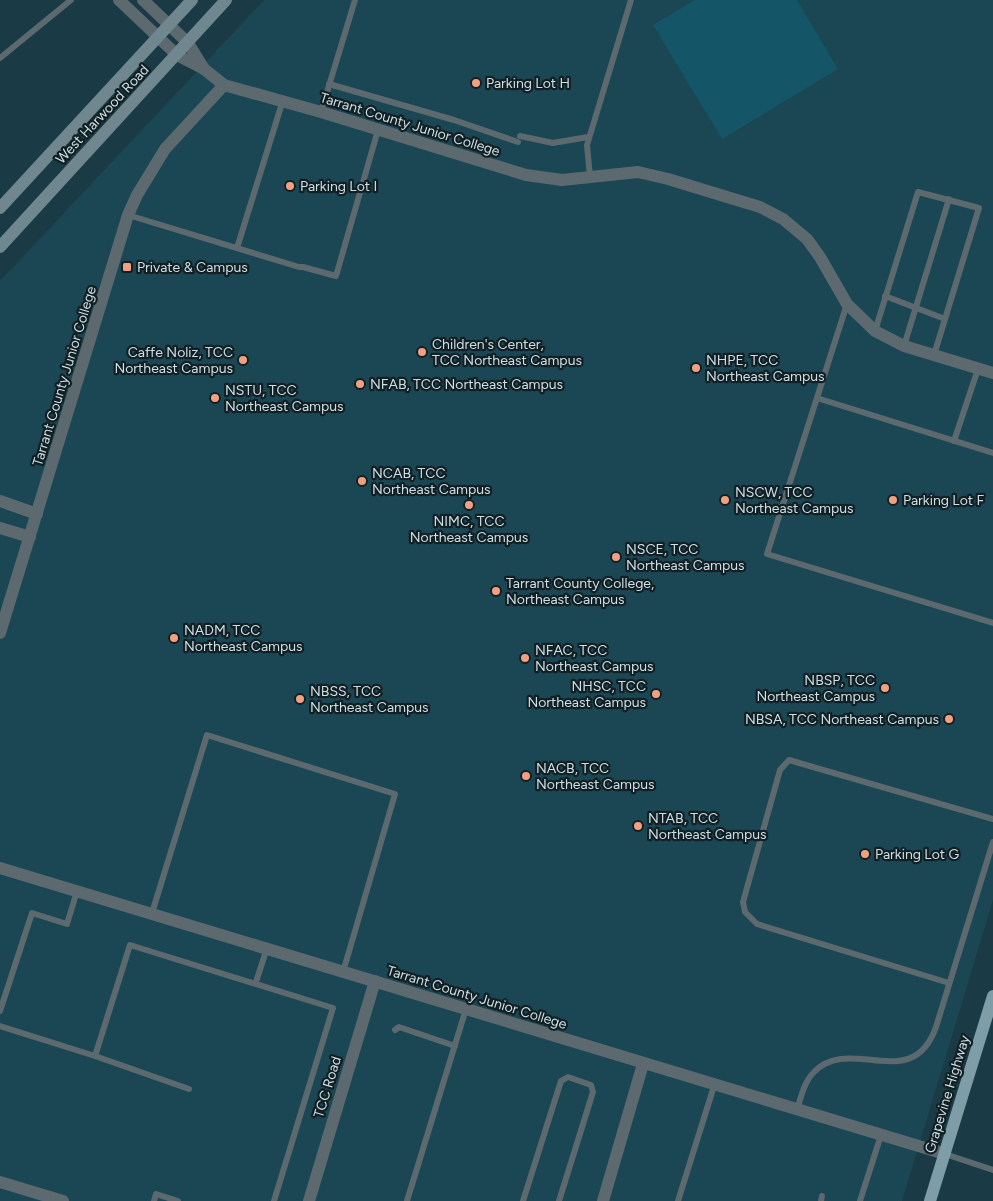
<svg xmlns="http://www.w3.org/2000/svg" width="993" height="1201" font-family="Figtree,sans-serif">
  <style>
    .built { fill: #1b4654 }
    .green { fill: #145567 }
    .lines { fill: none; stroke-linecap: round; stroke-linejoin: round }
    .service { stroke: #5c6a6f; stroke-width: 6 }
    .minor { stroke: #5c6a6f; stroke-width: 12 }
    .tertiary { stroke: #5c6a6f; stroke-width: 12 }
    .secondary { stroke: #70878f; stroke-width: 12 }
    .primary { stroke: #7f9da7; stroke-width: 12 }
    .poi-dot { fill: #f2a081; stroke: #122024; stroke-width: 2 }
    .labels { text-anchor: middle; stroke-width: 4.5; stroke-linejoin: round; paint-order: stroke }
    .poi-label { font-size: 14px; fill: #cddfe6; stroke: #122024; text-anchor: start }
    .street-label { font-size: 14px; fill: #cddfe6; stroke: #122024 }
  </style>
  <rect width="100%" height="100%" fill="#1a3b45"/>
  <path class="built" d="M264,0H993V900L902,1201H0V281Z"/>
  <path class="green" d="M695,0H797L838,69L722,139L653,25Z"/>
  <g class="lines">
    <g class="service">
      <path d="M0,58L71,0"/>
      <path d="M329,84L454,120L518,142"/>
      <path d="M321,112L355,0"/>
      <path d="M520,136L553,143L588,137"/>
      <path d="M590,177L587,145L631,0"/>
      <path d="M128,215L299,267H303L336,276L378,130"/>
      <path d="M237,248L283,100"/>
      <path d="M885,296L945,319"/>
      <path d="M847,304L767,554L993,623"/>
      <path d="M875,331L918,192L979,208L934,355"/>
      <path d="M904,346L949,199"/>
      <path d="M817,398L993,453"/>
      <path d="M954,441L978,369"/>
      <path d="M152,913L207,735L395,794L343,972"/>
      <path d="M256,982L267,948"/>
      <path d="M949,983L757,924L745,912L743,902L780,770L789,760L993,819"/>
      <path d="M0,1011L32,913L67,924L77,891"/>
      <path d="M0,1026L95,1056L189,1089"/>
      <path d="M395,1030L399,1027L455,1046"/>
      <path d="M95,1056L130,945L333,1008L274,1201"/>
      <path d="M797,1110C801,1097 804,1082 814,1072C850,1034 912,1095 936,1027L993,842"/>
      <path d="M945,1154L993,1170"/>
      <path d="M154,1201L156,1194L178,1201"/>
      <path d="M407,1201L466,1009"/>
      <path d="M523,1201L561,1081L568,1077L591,1085L593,1092L559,1201"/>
      <path d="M678,1201L714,1086"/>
      <path d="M821,1201L822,1196"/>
      <path d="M860,1201L881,1135"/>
    </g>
    <g class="minor">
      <path d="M188,43L204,69"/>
      <path d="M177,55L204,69L224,85L321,112L526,175L562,180L638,172L668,179L760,207L783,219L807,239L820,257L847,304L875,331L904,346L993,373"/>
      <path d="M0,501L37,514"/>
      <path d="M0,528L30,537"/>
      <path d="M0,633L128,215L137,195L165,149L224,85"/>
      <path d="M0,868L945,1154"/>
      <path d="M0,1182L63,1201"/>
      <path d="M309,1201L375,981"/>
      <path d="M603,1201L643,1064"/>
    </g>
    <g class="tertiary">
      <path d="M119,0L177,55"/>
      <path d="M143,0L188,43"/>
    </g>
    <g class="secondary">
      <path d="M0,208L192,0"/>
      <path d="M0,247L226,0"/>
    </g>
    <path class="primary" d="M930,1201L993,996"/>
  </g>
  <g class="poi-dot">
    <circle cx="476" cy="83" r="5"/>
    <circle cx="290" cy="186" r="5"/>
    <rect x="122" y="262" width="10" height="10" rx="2.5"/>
    <circle cx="422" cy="352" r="5"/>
    <circle cx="243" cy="360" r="5"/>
    <circle cx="696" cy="368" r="5"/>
    <circle cx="360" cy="384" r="5"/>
    <circle cx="215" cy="398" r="5"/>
    <circle cx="362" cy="481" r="5"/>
    <circle cx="725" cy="500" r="5"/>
    <circle cx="893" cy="500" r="5"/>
    <circle cx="469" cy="505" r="5"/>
    <circle cx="616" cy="557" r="5"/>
    <circle cx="496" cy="591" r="5"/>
    <circle cx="174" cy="638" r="5"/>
    <circle cx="525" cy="658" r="5"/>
    <circle cx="885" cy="688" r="5"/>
    <circle cx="656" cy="694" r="5"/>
    <circle cx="300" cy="699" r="5"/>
    <circle cx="949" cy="719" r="5"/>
    <circle cx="526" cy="776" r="5"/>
    <circle cx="638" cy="826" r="5"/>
    <circle cx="865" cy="854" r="5"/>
  </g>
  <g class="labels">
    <g class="poi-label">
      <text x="486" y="88">Parking Lot H</text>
      <text x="300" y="191">Parking Lot I</text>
      <text x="137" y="272">Private &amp; Campus</text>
      <text x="432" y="349">Children's Center,<tspan x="432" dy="16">TCC Northeast Campus</tspan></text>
      <text x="233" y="357" text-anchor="end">Caffe Noliz, TCC<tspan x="233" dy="16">Northeast Campus</tspan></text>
      <text x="706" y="365">NHPE, TCC<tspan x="706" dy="16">Northeast Campus</tspan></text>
      <text x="370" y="389">NFAB, TCC Northeast Campus</text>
      <text x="225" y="395">NSTU, TCC<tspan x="225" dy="16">Northeast Campus</tspan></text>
      <text x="372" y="478">NCAB, TCC<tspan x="372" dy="16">Northeast Campus</tspan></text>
      <text x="735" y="497">NSCW, TCC<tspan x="735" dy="16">Northeast Campus</tspan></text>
      <text x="903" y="505">Parking Lot F</text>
      <text x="469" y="526" text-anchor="middle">NIMC, TCC<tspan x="469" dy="16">Northeast Campus</tspan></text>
      <text x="626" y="554">NSCE, TCC<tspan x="626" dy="16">Northeast Campus</tspan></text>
      <text x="506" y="588">Tarrant County College,<tspan x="506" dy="16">Northeast Campus</tspan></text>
      <text x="184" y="635">NADM, TCC<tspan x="184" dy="16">Northeast Campus</tspan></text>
      <text x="535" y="655">NFAC, TCC<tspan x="535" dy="16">Northeast Campus</tspan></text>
      <text x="875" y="685" text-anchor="end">NBSP, TCC<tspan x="875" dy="16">Northeast Campus</tspan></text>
      <text x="646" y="691" text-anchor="end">NHSC, TCC<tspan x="646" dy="16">Northeast Campus</tspan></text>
      <text x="310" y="696">NBSS, TCC<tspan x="310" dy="16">Northeast Campus</tspan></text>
      <text x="939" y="724" text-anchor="end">NBSA, TCC Northeast Campus</text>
      <text x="536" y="773">NACB, TCC<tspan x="536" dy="16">Northeast Campus</tspan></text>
      <text x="648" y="823">NTAB, TCC<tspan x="648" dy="16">Northeast Campus</tspan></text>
      <text x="875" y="859">Parking Lot G</text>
    </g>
    <g class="street-label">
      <text transform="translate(102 114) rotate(-47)" y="5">West Harwood Road</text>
      <text transform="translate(410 124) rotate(17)" y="5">Tarrant County Junior College</text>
      <text transform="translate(64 376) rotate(-73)" y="5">Tarrant County Junior College</text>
      <text transform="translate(477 997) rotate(17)" y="5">Tarrant County Junior College</text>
      <text transform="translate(327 1087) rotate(-73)" y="5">TCC Road</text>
      <text transform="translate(947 1094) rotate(-73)" y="5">Grapevine Highway</text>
    </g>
  </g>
</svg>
